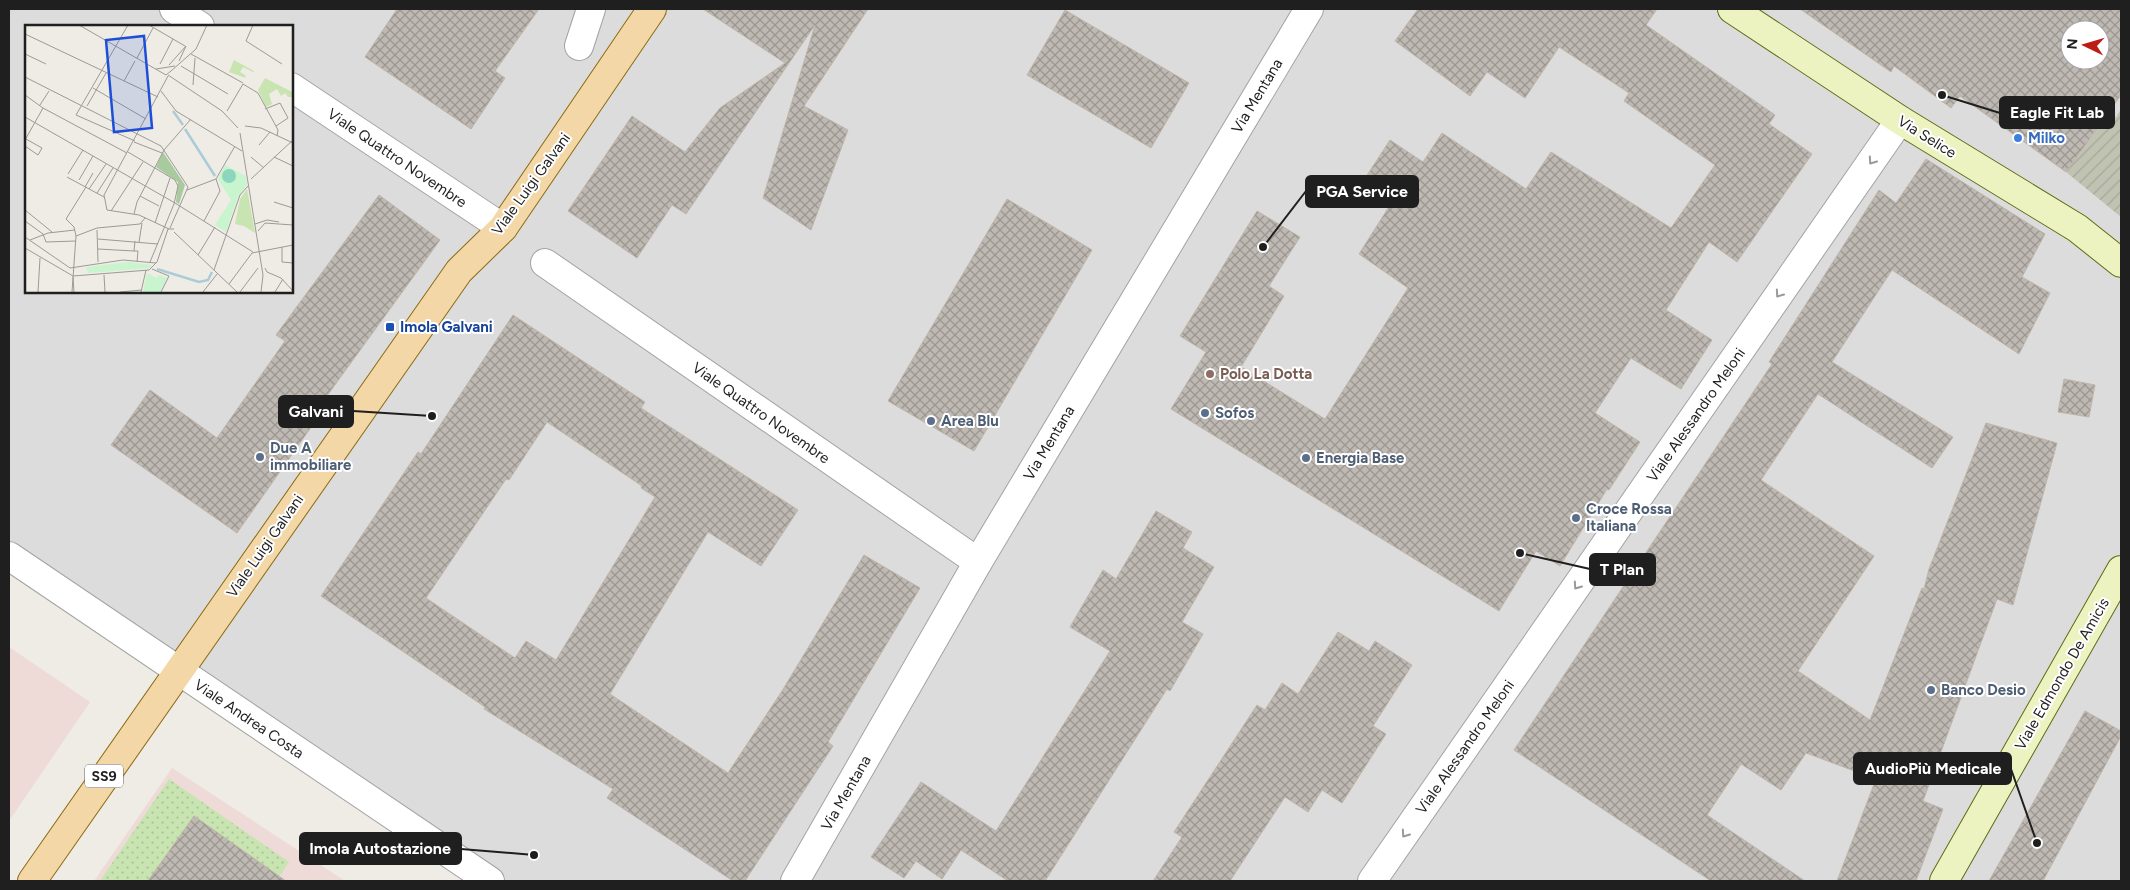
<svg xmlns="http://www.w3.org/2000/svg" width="2130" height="890" font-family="Figtree,sans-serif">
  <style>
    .residential { fill: #dddcdc; fill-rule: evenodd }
    .commercial { fill: #eedad7 }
    .construction { fill: url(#construction-furrows) }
    .grass { fill: url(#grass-dots) }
    .building { fill: url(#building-cross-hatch); stroke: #bfb5aa; fill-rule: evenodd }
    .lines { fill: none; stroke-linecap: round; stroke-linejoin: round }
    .street-casing { stroke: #a3a3a3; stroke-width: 30 }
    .secondary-casing { stroke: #5c6c10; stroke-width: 30 }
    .primary-casing { stroke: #8b6a0f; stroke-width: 30 }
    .street { stroke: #fff; stroke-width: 28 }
    .secondary { stroke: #edf3c0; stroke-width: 28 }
    .primary { stroke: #f3d7a7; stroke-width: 28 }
    .oneway { stroke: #9a9a9a }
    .shop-dot { fill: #3f7fe0; stroke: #fff; stroke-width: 2 }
    .transit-dot { fill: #1a4fb4; stroke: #fff; stroke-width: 2 }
    .education-dot { fill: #8d6e63; stroke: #fff; stroke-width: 2 }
    .service-dot { fill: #5c6f8a; stroke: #fff; stroke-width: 2 }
    .labels { text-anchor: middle; stroke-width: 4; stroke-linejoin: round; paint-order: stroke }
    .shield { fill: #fff; stroke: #626262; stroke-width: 1 }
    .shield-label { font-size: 14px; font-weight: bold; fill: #1f1f1f }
    .street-label { font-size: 15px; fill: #1f1f1f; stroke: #fff }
    .shop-label { font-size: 15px; font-weight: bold; fill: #366cbe; stroke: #fff; text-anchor: start }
    .transit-label { font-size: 15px; font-weight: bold; fill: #164399; stroke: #fff; text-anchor: start }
    .education-label { font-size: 15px; font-weight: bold; fill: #785e54; stroke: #fff; text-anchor: start }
    .service-label { font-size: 15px; font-weight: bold; fill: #4e5e75; stroke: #fff; text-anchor: start }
    .inset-river { fill: none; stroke: #abcbd8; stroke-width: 2.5 }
    .inset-road { fill: none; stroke: #9c9a96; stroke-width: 1 }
    .view { fill: #1d4ed8; fill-opacity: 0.15; stroke: #1d4ed8; stroke-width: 2.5 }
    .inset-edge { fill: none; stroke: #1f1f1f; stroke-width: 2.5 }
    .leader { fill: none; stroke: #1f1f1f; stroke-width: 2 }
    .callout-dot { fill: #1f1f1f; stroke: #fff; stroke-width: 2 }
    .callout { fill: #1f1f1f; stroke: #1f1f1f; stroke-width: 2 }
    .callout-label { font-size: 16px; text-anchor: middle; font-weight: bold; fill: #fff }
  </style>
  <defs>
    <pattern id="construction-furrows" width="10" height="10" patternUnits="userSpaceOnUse" patternTransform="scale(1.25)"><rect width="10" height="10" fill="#c1c3b2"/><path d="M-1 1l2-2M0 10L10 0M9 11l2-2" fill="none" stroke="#a5a799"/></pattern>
    <pattern id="grass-dots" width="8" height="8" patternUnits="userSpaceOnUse" patternTransform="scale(1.25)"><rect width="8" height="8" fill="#c7e4b1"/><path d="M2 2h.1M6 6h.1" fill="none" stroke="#aac398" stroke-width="1.8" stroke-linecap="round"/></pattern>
    <pattern id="building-cross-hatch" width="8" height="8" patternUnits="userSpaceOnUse" patternTransform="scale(1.25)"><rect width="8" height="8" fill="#bfb9b3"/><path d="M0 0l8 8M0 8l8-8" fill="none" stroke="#9b9691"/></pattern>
  </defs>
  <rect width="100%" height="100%" fill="#efece6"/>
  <path class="residential" d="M9,9H2121V881H467L9,563ZM26,26H291V291H26ZM2070,30H2100V60H2070Z"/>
  <g class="commercial">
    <path d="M9,647L90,702L9,821Z"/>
    <path d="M172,768L345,881H94Z"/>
  </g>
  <path class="construction" d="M2121,109V217L2066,172L2100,125L2116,117Z"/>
  <path class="grass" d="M169,779L289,862L276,881H100Z"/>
  <g class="building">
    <path d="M397,9H539L495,71L505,78L471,129L365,57Z"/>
    <path d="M703,9H868L804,106L848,130L811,230L763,198L815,25L686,214L672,205L637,258L568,211L632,116L685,152L720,108L785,63Z"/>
    <path d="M1418,9H1657L1646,25L1775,115L1769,124L1812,154L1737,262L1709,242L1666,310L1712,340L1681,389L1631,358L1595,413L1640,442L1609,490L1607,489L1560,566L1536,551L1499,611L1171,409L1206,352L1180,336L1257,211L1300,237L1269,286L1284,296L1241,367L1325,419L1408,288L1359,254L1392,202L1362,183L1390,140L1423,162L1442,133L1526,189L1551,152L1671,228L1715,165L1624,101L1629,93L1559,47L1525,98L1487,72L1470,96L1395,41Z"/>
    <path d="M1800,9H2121V95L2066,172L1960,96L1951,108L1894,66L1891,72ZM2070,30H2100V60H2070Z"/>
    <path d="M1065,10L1189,83L1151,148L1027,75Z"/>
    <path d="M1926,159L2045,234L2022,277L2050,293L2019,354L1892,270L1832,362L1953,437L1932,468L1818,394L1761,480L1874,556L1798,671L1870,720L1922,588L1924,589L1929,569L1986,423L2057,443L2013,605L1997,599L1923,801L1943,809L1916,881H1837L1876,779L1806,753L1781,790L1741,764L1707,815L1805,881H1711L1514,750L1772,364L1769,362L1879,190L1896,203Z"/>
    <path d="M379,195L440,240L324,400L328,403L237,533L111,445L150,390L217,438L285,341L276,335Z"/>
    <path d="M1007,199L1092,250L974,451L888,401Z"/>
    <path d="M513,315L645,402L641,408L798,510L761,566L708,532L610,694L728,773L782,691L864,555L920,588L828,742L833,746L745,881H733L607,798L613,789L484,709L485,707L321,596L418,452L421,454ZM547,422L642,486L641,488L655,497L556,660L526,641L515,658L426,598L506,479L509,480Z"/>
    <path d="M2064,379L2095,385L2089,417L2058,412Z"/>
    <path d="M1156,511L1192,532L1183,548L1214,567L1182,622L1203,634L1170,691L1167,689L1045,881H1008L961,850L942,879L916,861L904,878L871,857L921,782L996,831L1110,651L1070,627L1103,570L1116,579Z"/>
    <path d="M1338,632L1369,651L1375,641L1412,665L1373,726L1386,734L1342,803L1322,790L1308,812L1285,797L1230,881H1153L1182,837L1174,832L1257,705L1265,710L1282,683L1298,694Z"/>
    <path d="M2085,711L2121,731V736L2043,881H1989Z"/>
    <path d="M194,816L286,881H148Z"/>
  </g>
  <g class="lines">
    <defs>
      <g id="street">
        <path d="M174,9L200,26"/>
        <path d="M579,46L591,9"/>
        <path d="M291,87L503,228"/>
        <path d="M545,263L978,562"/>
        <path d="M9,556L490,881"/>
        <path d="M795,881L978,562L1309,9"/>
        <path d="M1372,881L1900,120"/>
      </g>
      <g id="secondary">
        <path d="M1732,9L1900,120L2077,228L2121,263"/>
        <path d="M1944,881L2121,570"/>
      </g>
      <path id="primary" d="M32,881L459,271L503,228L652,9"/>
    </defs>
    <use href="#street" class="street-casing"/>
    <use href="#secondary" class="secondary-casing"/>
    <use href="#primary" class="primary-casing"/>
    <use href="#street" class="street"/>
    <use href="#secondary" class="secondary"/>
    <use href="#primary" class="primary"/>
  </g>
  <defs><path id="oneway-chevron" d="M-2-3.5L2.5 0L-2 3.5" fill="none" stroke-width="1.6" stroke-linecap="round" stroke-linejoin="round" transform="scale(1.25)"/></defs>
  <g class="oneway">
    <use href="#oneway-chevron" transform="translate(1872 161) rotate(125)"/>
    <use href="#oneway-chevron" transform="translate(1779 294) rotate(125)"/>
    <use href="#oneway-chevron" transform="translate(1577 586) rotate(125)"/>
    <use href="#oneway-chevron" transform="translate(1405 834) rotate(125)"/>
  </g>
  <circle class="shop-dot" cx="2018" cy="138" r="5"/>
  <rect class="transit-dot" x="385" y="322" width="10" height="10" rx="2.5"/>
  <circle class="education-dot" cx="1210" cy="374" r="5"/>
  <g class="service-dot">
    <circle cx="1205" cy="413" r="5"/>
    <circle cx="931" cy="421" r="5"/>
    <circle cx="260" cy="457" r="5"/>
    <circle cx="1306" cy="458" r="5"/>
    <circle cx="1576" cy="518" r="5"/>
    <circle cx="1931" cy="690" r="5"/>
  </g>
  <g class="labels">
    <rect class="shield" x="85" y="764.5" width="38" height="23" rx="4"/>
    <g class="shield-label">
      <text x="104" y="781">SS9</text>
    </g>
    <g class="street-label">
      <text transform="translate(1257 96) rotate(-59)" y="5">Via Mentana</text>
      <text transform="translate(1927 137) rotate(32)" y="5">Via Selice</text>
      <text transform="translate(397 158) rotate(34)" y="5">Viale Quattro Novembre</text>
      <text transform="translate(531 184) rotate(-54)" y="5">Viale Luigi Galvani</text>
      <text transform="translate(761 413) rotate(35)" y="5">Viale Quattro Novembre</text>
      <text transform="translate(1696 415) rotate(-55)" y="5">Viale Alessandro Meloni</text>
      <text transform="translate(1049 443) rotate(-59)" y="5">Via Mentana</text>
      <text transform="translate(265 546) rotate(-55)" y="5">Viale Luigi Galvani</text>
      <text transform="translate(2062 674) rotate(-60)" y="5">Viale Edmondo De Amicis</text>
      <text transform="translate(249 719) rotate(34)" y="5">Viale Andrea Costa</text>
      <text transform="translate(1465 747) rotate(-55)" y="5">Viale Alessandro Meloni</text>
      <text transform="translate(846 793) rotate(-60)" y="5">Via Mentana</text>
    </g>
    <g class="shop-label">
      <text x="2028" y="143">Milko</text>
    </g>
    <g class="transit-label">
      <text x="400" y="332">Imola Galvani</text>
    </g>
    <g class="education-label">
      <text x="1220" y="379">Polo La Dotta</text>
    </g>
    <g class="service-label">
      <text x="1215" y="418">Sofos</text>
      <text x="941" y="426">Area Blu</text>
      <text x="270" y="453">Due A<tspan x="270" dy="17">immobiliare</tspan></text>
      <text x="1316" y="463">Energia Base</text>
      <text x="1586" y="514">Croce Rossa<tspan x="1586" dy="17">Italiana</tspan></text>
      <text x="1941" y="695">Banco Desio</text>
    </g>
  </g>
  <g transform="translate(25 25)">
    <rect width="268" height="268" fill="#efece6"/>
    <path d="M209,35L229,46L228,47L218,42L215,47L220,50L221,53L204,47ZM240,53L267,67V72H263L260,68L256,71L252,64L244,69L247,79L241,82L233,65ZM222,164L230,208L219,201L210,199L215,174Z" fill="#c7e4b1"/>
    <path d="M138,127L160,160L154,179L151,177L153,157L131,142Z" fill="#a9ca9f"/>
    <path d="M200,140L221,151L222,159L212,174L201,207L190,200L206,175L193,154ZM103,237L127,240L125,243L63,248L61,242ZM122,248L131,253L134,250L142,253L135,267H118Z" fill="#c8f4ce"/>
    <path d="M197 151a7 7 0 1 1 14 0a7 7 0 1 1-14 0Z" fill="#8cd6be"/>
    <path class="inset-river" d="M148,86L158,100M160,104L190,151M132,244L174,257L183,255L187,247"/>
    <path class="inset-road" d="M54,0L141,50L146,46M103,0L51,90L110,116M124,0L160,21M228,0L221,16L257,39M0,9L133,72M0,29L21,39M166,29L218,58M112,33L128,3M135,39L148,14M144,40L161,21L154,36M156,41L203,69M131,44L150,41M146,46L171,24L182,0M143,50L197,86L213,103M143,51L79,170L82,185L114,190L144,204M0,52L136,121L163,162L145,203M99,56L110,36M168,60L170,33M68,63L121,94M136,66L151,86L217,126M0,70L18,83L102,128M15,80L24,66M62,81L81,48M240,84L255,78L263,93L251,101M202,86L218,59L233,68L253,105L252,111M0,92L150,178L228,227M220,101L236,103L268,118M215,108L238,250L236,267M0,115L18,83M109,117L137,128M234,120L245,107M0,121L13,130L17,123L1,114M103,127L150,155L153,161L149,179L125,237M226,132L239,143M249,132L268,141M43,149L58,125M42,152L79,172M191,154L210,121M226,154L268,115M54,155L68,131M60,162L68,148M64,164L81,139M162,165L191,154M72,168L88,143M115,171L134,181M249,177L268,183M0,185L27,207M86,186L118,137M109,189L112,177L139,125L166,94M0,196L18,209M179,196L195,166L191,154M130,198L145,153M230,199L242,195L254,197M72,205L73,237M233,206L240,198L268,200M149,207L212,267M18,209L21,217L51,216M51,211L72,203L115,199L120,193M0,212L45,243L98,235L131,238M73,214L133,219M5,215L23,208L50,205M114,217L117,198M257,222V237L268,238M0,223L48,251L124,245L132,237L143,204H149M73,224L109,226L110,216M109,226H113L112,237M173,230L190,202M240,243L242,247L256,253L268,266M127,244L144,251L136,267M189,245L215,170L223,161M79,250L80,267M48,252L49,267M204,259L227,228L268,220M13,267L15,233M47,267L51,211L49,202L41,194L61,162M95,267L117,265M116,267L121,245M178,267L192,249M215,267L233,243M250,267L258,254"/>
    <path class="view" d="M119,11L127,103L89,107L81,15Z"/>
    <rect width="268" height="268" class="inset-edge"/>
  </g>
  <path class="leader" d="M1942 95L2000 113M1263 247L1306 191M432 416L353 411M1520 553L1590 569M2037 843L2011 769M534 855L461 849"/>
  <g class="callout-dot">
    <circle cx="1942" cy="95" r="5"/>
    <circle cx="1263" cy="247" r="5"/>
    <circle cx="432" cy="416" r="5"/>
    <circle cx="1520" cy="553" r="5"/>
    <circle cx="2037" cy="843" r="5"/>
    <circle cx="534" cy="855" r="5"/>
  </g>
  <g class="callout">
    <rect x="2000" y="97" width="114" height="31" rx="5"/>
    <rect x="1306" y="176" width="112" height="31" rx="5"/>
    <rect x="279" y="396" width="74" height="31" rx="5"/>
    <rect x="1590" y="554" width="65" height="31" rx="5"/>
    <rect x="1854" y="753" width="157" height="31" rx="5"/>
    <rect x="300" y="833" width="161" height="31" rx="5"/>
  </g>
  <g class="callout-label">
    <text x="2057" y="118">Eagle Fit Lab</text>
    <text x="1362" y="197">PGA Service</text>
    <text x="316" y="417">Galvani</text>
    <text x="1622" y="575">T Plan</text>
    <text x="1933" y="774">AudioPiù Medicale</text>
    <text x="380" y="854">Imola Autostazione</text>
  </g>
  <rect width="2130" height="890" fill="none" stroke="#1f1f1f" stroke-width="20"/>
  <g transform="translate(2085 45) rotate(275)"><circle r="24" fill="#ffffff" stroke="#a5a5a5"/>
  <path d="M0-4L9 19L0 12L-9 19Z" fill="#ba1e14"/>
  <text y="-8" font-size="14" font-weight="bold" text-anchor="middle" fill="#1f1f1f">N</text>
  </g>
</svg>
